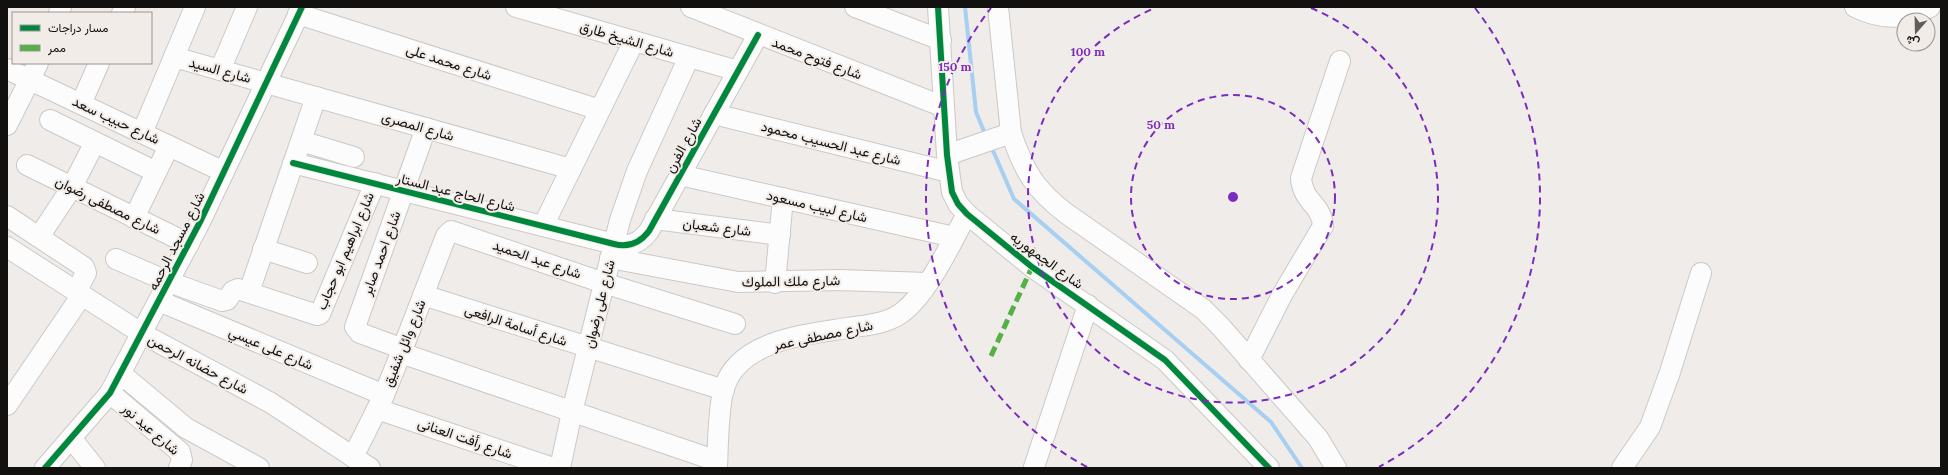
<svg xmlns="http://www.w3.org/2000/svg" width="1948" height="475" font-family="Lora,Vazirmatn,serif">
  <style>
    .lines { fill: none; stroke-linecap: round; stroke-linejoin: round }
    .stream { stroke: #a6cff1; stroke-width: 4 }
    .minor-casing { stroke: #cbc9c7; stroke-width: 22 }
    .minor { stroke: #fdfcfc; stroke-width: 20 }
    .quiet { stroke: #55b144; stroke-width: 5; stroke-dasharray: 10 5; stroke-linecap: butt }
    .cycleway-casing { stroke: #f1ece8; stroke-width: 8 }
    .cycleway { stroke: #00873e; stroke-width: 6 }
    .ring { fill: none; stroke: #7b2cbf; stroke-width: 2; stroke-dasharray: 7 5 }
    .labels { text-anchor: middle; stroke-width: 4; stroke-linejoin: round; paint-order: stroke }
    .street-label { font-size: 14px; fill: #131110; stroke: #f1ece8 }
    .centre { fill: #7b2cbf; stroke: #f1ece8; stroke-width: 2 }
    .ring-label { font-size: 12px; text-anchor: middle; font-weight: bold; fill: #7b2cbf; stroke: #f1ece8; stroke-width: 4; stroke-linejoin: round; paint-order: stroke }
  </style>
  <rect width="100%" height="100%" fill="#efecea"/>
  <g class="lines">
    <g class="stream">
      <path d="M965,7L976,112L986,136"/>
      <path d="M991,146L1014,199L1271,422L1302,468"/>
    </g>
    <defs>
      <g id="minor">
        <path d="M516,7L738,71"/>
        <path d="M691,7L944,107"/>
        <path d="M855,7L941,40"/>
        <path d="M938,7L947,155L952,192L958,204L967,214L1032,267L1165,360L1269,468"/>
        <path d="M998,7L1011,133C1024,171 1035,190 1067,214L1203,309L1221,327L1318,438L1336,468"/>
        <path d="M1855,7C1879,19 1906,21 1930,7"/>
        <path d="M59,13L61,7"/>
        <path d="M122,13L125,7"/>
        <path d="M298,14L600,110"/>
        <path d="M174,57L571,169"/>
        <path d="M7,69L224,172"/>
        <path d="M220,70L247,7"/>
        <path d="M81,104L99,63"/>
        <path d="M714,114L949,172"/>
        <path d="M50,120L156,172"/>
        <path d="M7,125L38,63"/>
        <path d="M142,133L195,7"/>
        <path d="M301,141L354,157"/>
        <path d="M947,155L1011,133"/>
        <path d="M293,163L614,244C629,248 640,243 649,231L758,35"/>
        <path d="M27,165L189,244"/>
        <path d="M680,175L954,237"/>
        <path d="M7,216L84,267L86,273L76,292"/>
        <path d="M134,218L169,146"/>
        <path d="M655,219L780,235"/>
        <path d="M543,226L634,41"/>
        <path d="M39,237L72,187L95,142"/>
        <path d="M7,247L141,333L271,403L370,468"/>
        <path d="M263,249L307,263"/>
        <path d="M610,258L738,282L839,280L927,283"/>
        <path d="M116,259L169,282L222,301L227,300L233,291L238,289L317,315L320,314L375,183"/>
        <path d="M775,283L783,198"/>
        <path d="M249,292L316,97"/>
        <path d="M423,295L724,390"/>
        <path d="M159,301L384,395"/>
        <path d="M403,349L360,333L355,327L426,128"/>
        <path d="M401,353L717,461"/>
        <path d="M1249,360L1282,295L1323,226C1321,203 1303,203 1301,178L1340,61"/>
        <path d="M120,373L186,428L259,468"/>
        <path d="M110,393L180,452L182,460L179,468"/>
        <path d="M7,405L82,295"/>
        <path d="M377,409L553,468"/>
        <path d="M71,438L95,468"/>
        <path d="M353,457L384,395L401,353L446,236L451,231L604,283L735,324"/>
        <path d="M1034,467L1088,305"/>
        <path d="M45,468L110,393L201,220L302,7"/>
        <path d="M560,468L572,412L620,220L637,171L689,57"/>
        <path d="M717,468C718,445 718,413 723,392C735,341 803,335 847,328C866,325 889,324 904,311C929,291 951,243 967,214"/>
        <path d="M1622,468L1650,427L1670,372L1701,273"/>
      </g>
    </defs>
    <use href="#minor" class="minor-casing"/>
    <use href="#minor" class="minor"/>
    <path class="quiet" d="M991,356L1032,267"/>
    <defs>
      <g id="cycleway">
        <path d="M938,7L947,155L952,192L958,204L967,214L1032,267L1165,360L1269,468"/>
        <path d="M293,163L614,244C629,248 640,243 649,231L758,35"/>
        <path d="M45,468L110,393L201,220L302,7"/>
      </g>
    </defs>
    <use href="#cycleway" class="cycleway-casing"/>
    <use href="#cycleway" class="cycleway"/>
  </g>
  <g class="ring">
    <circle cx="1233" cy="197" r="102"/>
    <path d="M1311 8A205 205 0 1 1 1155 8"/>
    <path d="M1087 467A307 307 0 0 1 991 8M1475 8A307 307 0 0 1 1379 467"/>
  </g>
  <g class="labels">
    <g class="street-label">
      <text transform="translate(627 39) rotate(16)" y="5">شارع الشيخ طارق</text>
      <text transform="translate(817 58) rotate(21)" y="5">شارع فتوح محمد</text>
      <text transform="translate(449 62) rotate(18)" y="5">شارع محمد على</text>
      <text transform="translate(220 70) rotate(15)" y="5">شارع السيد</text>
      <text transform="translate(116 120) rotate(25)" y="5">شارع حبيب سعد</text>
      <text transform="translate(418 126) rotate(16)" y="5">شارع المصرى</text>
      <text transform="translate(831 143) rotate(14)" y="5">شارع عبد الحسيب محمود</text>
      <text transform="translate(683 145) rotate(-61)" y="5">شارع الفرن</text>
      <text transform="translate(456 192) rotate(14)" y="5">شارع الحاج عبد الستار</text>
      <text transform="translate(108 205) rotate(26)" y="5">شارع مصطفى رضوان</text>
      <text transform="translate(817 206) rotate(13)" y="5">شارع لبيب مسعود</text>
      <text transform="translate(717 227) rotate(7)" y="5">شارع شعبان</text>
      <text transform="translate(176 241) rotate(-63)" y="5">شارع مسجد الرحمه</text>
      <text transform="translate(345 251) rotate(-67)" y="5">شارع ابراهيم ابو حجاب</text>
      <text transform="translate(381 253) rotate(-70)" y="5">شارع احمد صابر</text>
      <text transform="translate(537 259) rotate(19)" y="5">شارع عبد الحميد</text>
      <text transform="translate(1047 260) rotate(36)" y="5">شارع الجمهوريه</text>
      <text transform="translate(791 281) rotate(-1)" y="5">شارع ملك الملوك</text>
      <text transform="translate(599 304) rotate(-76)" y="5">شارع على رضوان</text>
      <text transform="translate(516 325) rotate(18)" y="5">شارع أسامة الرافعى</text>
      <text transform="translate(823 335) rotate(-12)" y="5">شارع مصطفى عمر</text>
      <text transform="translate(404 343) rotate(-68)" y="5">شارع وائل شفيق</text>
      <text transform="translate(271 348) rotate(23)" y="5">شارع على عيسي</text>
      <text transform="translate(198 364) rotate(28)" y="5">شارع حضانه الرحمن</text>
      <text transform="translate(151 429) rotate(41)" y="5">شارع عيد نور</text>
      <text transform="translate(465 438) rotate(19)" y="5">شارع رأفت العنانى</text>
    </g>
  </g>
  <circle cx="1233" cy="197" r="6" class="centre"/>
  <g class="ring-label">
    <text x="1088" y="56">100 m</text>
    <text x="955" y="71">150 m</text>
    <text x="1161" y="129">50 m</text>
  </g>
  <rect width="1948" height="475" fill="none" stroke="#131110" stroke-width="16"/>
  <rect x="12" y="12" width="140" height="52" fill="#f1ece8" stroke="#989492"/>
  <rect x="20" y="25" width="20" height="6" fill="#00873e" stroke="#989492"/>
  <text x="48" y="32" font-size="12" fill="#131110">مسار دراجات</text>
  <rect x="20" y="45" width="20" height="6" fill="#55b144" stroke="#989492"/>
  <text x="48" y="52" font-size="12" fill="#131110">ممر</text>
  <g transform="translate(1916 32) rotate(200)"><circle r="19" fill="#f1ece8" stroke="#989492"/>
  <path d="M0-3L7 15L0 10L-7 15Z" fill="#605e5c"/>
  <text y="-6" font-size="11" font-weight="bold" text-anchor="middle" fill="#131110">ش</text>
  </g>
</svg>
